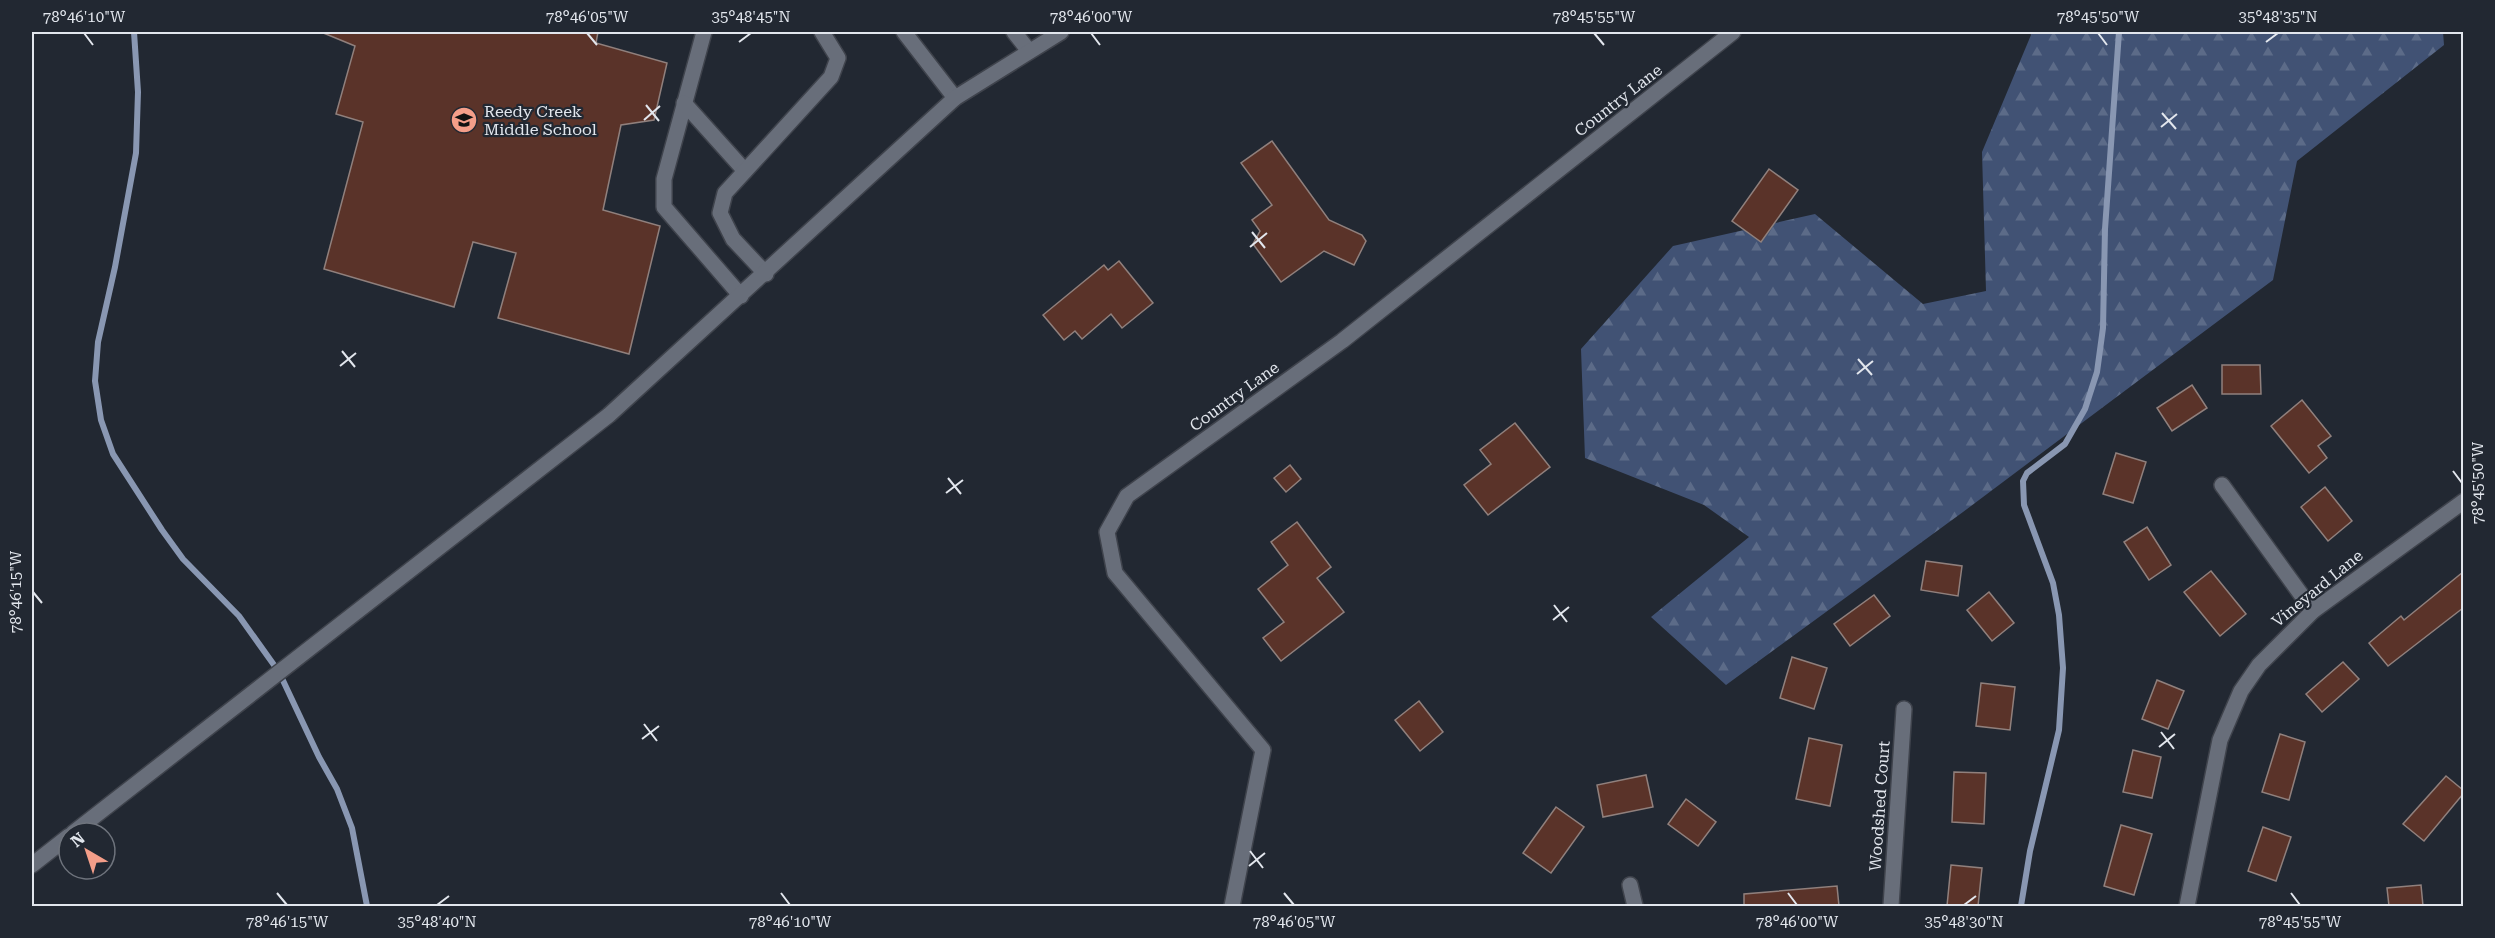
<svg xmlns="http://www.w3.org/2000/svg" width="2495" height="938" font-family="'Roboto Serif',serif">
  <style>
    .forest { fill: url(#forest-firs) }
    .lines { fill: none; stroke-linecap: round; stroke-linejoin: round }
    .stream { stroke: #8997b2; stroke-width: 6 }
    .building { fill: #5a3329; stroke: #90807d; stroke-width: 1.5 }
    .minor-casing { stroke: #3f434c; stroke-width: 18 }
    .minor { stroke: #686e7a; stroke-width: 15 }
    .ticks { fill: none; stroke: #e2e6ed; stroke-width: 2 }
    .labels { text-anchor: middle; stroke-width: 4.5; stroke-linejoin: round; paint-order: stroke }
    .street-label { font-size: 16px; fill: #e2e6ed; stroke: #222832 }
    .poi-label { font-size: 16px; fill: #e2e6ed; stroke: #222832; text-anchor: start }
    .neatline { fill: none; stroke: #e2e6ed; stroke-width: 2 }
    .ticks-label { font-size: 15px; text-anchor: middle; fill: #e2e6ed }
  </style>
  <defs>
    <pattern id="forest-firs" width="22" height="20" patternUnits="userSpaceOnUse" patternTransform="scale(1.5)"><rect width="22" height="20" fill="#415274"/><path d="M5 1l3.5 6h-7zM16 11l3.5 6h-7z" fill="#5c6b88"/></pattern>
  </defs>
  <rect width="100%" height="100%" fill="#222832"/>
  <path class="forest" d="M2030,32H2443L2444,45L2297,161L2273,280L1963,512L1726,685L1651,617L1749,537L1704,505L1585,458L1581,349L1673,246L1815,214L1923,304L1986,291L1982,152L2031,35Z"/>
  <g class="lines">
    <g class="stream">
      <path d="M134,32L138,92L136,153L115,267L98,342L95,381L101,420L113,454L162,530L183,559L239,616L279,672L319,757L337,789L352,828L367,906"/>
      <path d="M2021,906L2030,851L2059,730L2063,668L2059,615L2053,583L2024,505L2023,481L2027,473L2065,444L2085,409L2097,372L2103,328L2105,229L2119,32"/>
    </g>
  </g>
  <g class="building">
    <path d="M321,32H598L596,43L667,63L654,120L621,125L603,210L660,226L629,354L498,318L516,253L473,242L454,307L324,269L363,122L336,114L355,46Z"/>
    <path d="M1272,141L1329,220L1362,235L1366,241L1354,265L1324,251L1281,282L1253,244L1260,231L1252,220L1272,205L1241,163Z"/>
    <path d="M1769,169L1798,190L1761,242L1732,221Z"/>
    <path d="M1119,261L1153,303L1122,328L1111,314L1082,339L1075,331L1064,340L1043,315L1104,265L1108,270Z"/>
    <path d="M2222,365H2260L2261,394H2222Z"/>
    <path d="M2192,385L2207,408L2172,431L2157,408Z"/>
    <path d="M2302,400L2331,436L2318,446L2327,458L2309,473L2271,426Z"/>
    <path d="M1515,423L1550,467L1488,515L1464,485L1491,464L1480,450Z"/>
    <path d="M2116,453L2146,462L2133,503L2103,494Z"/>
    <path d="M1290,465L1301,479L1286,492L1274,478Z"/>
    <path d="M2325,487L2352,521L2328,541L2301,507Z"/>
    <path d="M1297,522L1331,567L1317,578L1344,612L1281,661L1263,638L1284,622L1258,589L1288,565L1271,542Z"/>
    <path d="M2147,527L2171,565L2149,580L2124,542Z"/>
    <path d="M1926,561L1962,566L1958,596L1921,590Z"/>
    <path d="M2211,571L2246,614L2220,636L2184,592Z"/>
    <path d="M2463,572V608L2388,666L2369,643L2401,616L2404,620Z"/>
    <path d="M1989,592L2014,623L1992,641L1967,610Z"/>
    <path d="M1874,595L1890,616L1850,646L1834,624Z"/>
    <path d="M1792,657L1827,668L1814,709L1780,698Z"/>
    <path d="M2343,662L2359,679L2322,712L2306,694Z"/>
    <path d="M2157,680L2184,691L2168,729L2142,719Z"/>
    <path d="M1981,683L2015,687L2010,730L1976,726Z"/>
    <path d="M1419,701L1443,732L1420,751L1395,720Z"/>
    <path d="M2280,734L2305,742L2289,800L2262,792Z"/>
    <path d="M1809,738L1842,745L1830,806L1796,799Z"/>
    <path d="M2133,750L2161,757L2152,798L2123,792Z"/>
    <path d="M1954,772L1986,773L1984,824L1952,822Z"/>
    <path d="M1646,775L1653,807L1603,817L1597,785Z"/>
    <path d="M2446,776L2463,790V794L2424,841L2403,824Z"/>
    <path d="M1686,799L1716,822L1698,846L1668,824Z"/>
    <path d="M1556,807L1584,827L1551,873L1523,853Z"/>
    <path d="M2121,825L2152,834L2134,895L2104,886Z"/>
    <path d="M2263,827L2291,837L2276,881L2248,871Z"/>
    <path d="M1951,865L1982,868L1978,906H1947Z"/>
    <path d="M2421,885L2423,906H2389L2387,888Z"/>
    <path d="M1837,886L1839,906H1744V894Z"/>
  </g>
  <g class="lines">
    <defs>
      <g id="minor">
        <path d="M704,32L664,179V207L741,296"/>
        <path d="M904,32L955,98"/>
        <path d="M1014,32L1029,51"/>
        <path d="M684,103L745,171"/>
        <path d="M766,274L733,239L720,213L725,193L831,77L838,58L822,32"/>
        <path d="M2222,485L2313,611"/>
        <path d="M73,833L609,415L955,98L1061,32"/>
        <path d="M32,865L69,836"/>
        <path d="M1630,885L1635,906"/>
        <path d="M1232,906L1263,750L1115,573L1107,532L1127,496L1342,341L1733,32"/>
        <path d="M1891,906L1904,709"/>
        <path d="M2187,906L2220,740L2241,691L2259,665L2313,611L2464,501"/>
      </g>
    </defs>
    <use href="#minor" class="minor-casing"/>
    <use href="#minor" class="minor"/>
  </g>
  <path class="ticks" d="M84,33L93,45M587,33L597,45M1091,33L1100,45M1594,33L1604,45M2098,33L2107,45M739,42L751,33M2266,42L2278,33M646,105L659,121M2162,113L2176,129M644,120L660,106M2161,127L2177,114M1252,232L1265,248M1250,247L1267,233M342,351L355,367M1858,359L1872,375M340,366L356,353M1857,374L1873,361M2453,471L2462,483M948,478L961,494M946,493L963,480M33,592L42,603M1554,605L1567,622M1553,620L1569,607M644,724L657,741M2161,732L2174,749M642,739L659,726M2159,747L2175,734M1250,851L1263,868M1249,866L1265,853M277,893L287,905M781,893L790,905M1284,893L1294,905M1788,893L1797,905M2291,893L2300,905M437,905L449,896M1964,905L1976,896"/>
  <defs>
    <symbol id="school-disc" viewBox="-11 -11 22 22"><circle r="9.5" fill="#f49e89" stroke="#222832"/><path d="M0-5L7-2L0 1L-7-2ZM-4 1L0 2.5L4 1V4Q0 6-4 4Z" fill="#111"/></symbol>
  </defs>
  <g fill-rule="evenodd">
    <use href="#school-disc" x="449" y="105" width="30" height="30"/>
  </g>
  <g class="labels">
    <g class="street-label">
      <text transform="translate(1618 100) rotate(-38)" y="6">Country Lane</text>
      <text transform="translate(1234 396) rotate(-36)" y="6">Country Lane</text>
      <text transform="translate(2317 588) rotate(-39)" y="6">Vineyard Lane</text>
      <text transform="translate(1879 806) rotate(-86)" y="6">Woodshed Court</text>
    </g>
    <g class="poi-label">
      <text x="484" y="117">Reedy Creek<tspan x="484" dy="18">Middle School</tspan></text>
    </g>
  </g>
  <rect width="2495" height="938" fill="none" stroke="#222832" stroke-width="66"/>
  <g transform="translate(87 851) rotate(321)"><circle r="28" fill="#222832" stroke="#6f747d" stroke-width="1.5"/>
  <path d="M0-4.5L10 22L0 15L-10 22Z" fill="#f49e89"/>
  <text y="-9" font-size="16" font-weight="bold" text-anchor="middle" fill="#e2e6ed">N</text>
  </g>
  <rect x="33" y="33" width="2429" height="872" class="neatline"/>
  <g class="ticks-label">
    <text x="84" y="22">78°46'10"W</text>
    <text x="587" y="22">78°46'05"W</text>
    <text x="751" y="22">35°48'45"N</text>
    <text x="1091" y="22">78°46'00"W</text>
    <text x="1594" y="22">78°45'55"W</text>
    <text x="2098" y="22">78°45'50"W</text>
    <text x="2278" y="22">35°48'35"N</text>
    <text transform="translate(2478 483) rotate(-90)" y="5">78°45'50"W</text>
    <text transform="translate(16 592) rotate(-90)" y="5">78°46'15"W</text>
    <text x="287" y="927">78°46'15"W</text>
    <text x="437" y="927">35°48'40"N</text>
    <text x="790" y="927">78°46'10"W</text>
    <text x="1294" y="927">78°46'05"W</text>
    <text x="1797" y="927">78°46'00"W</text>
    <text x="1964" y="927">35°48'30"N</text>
    <text x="2300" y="927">78°45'55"W</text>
  </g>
</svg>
